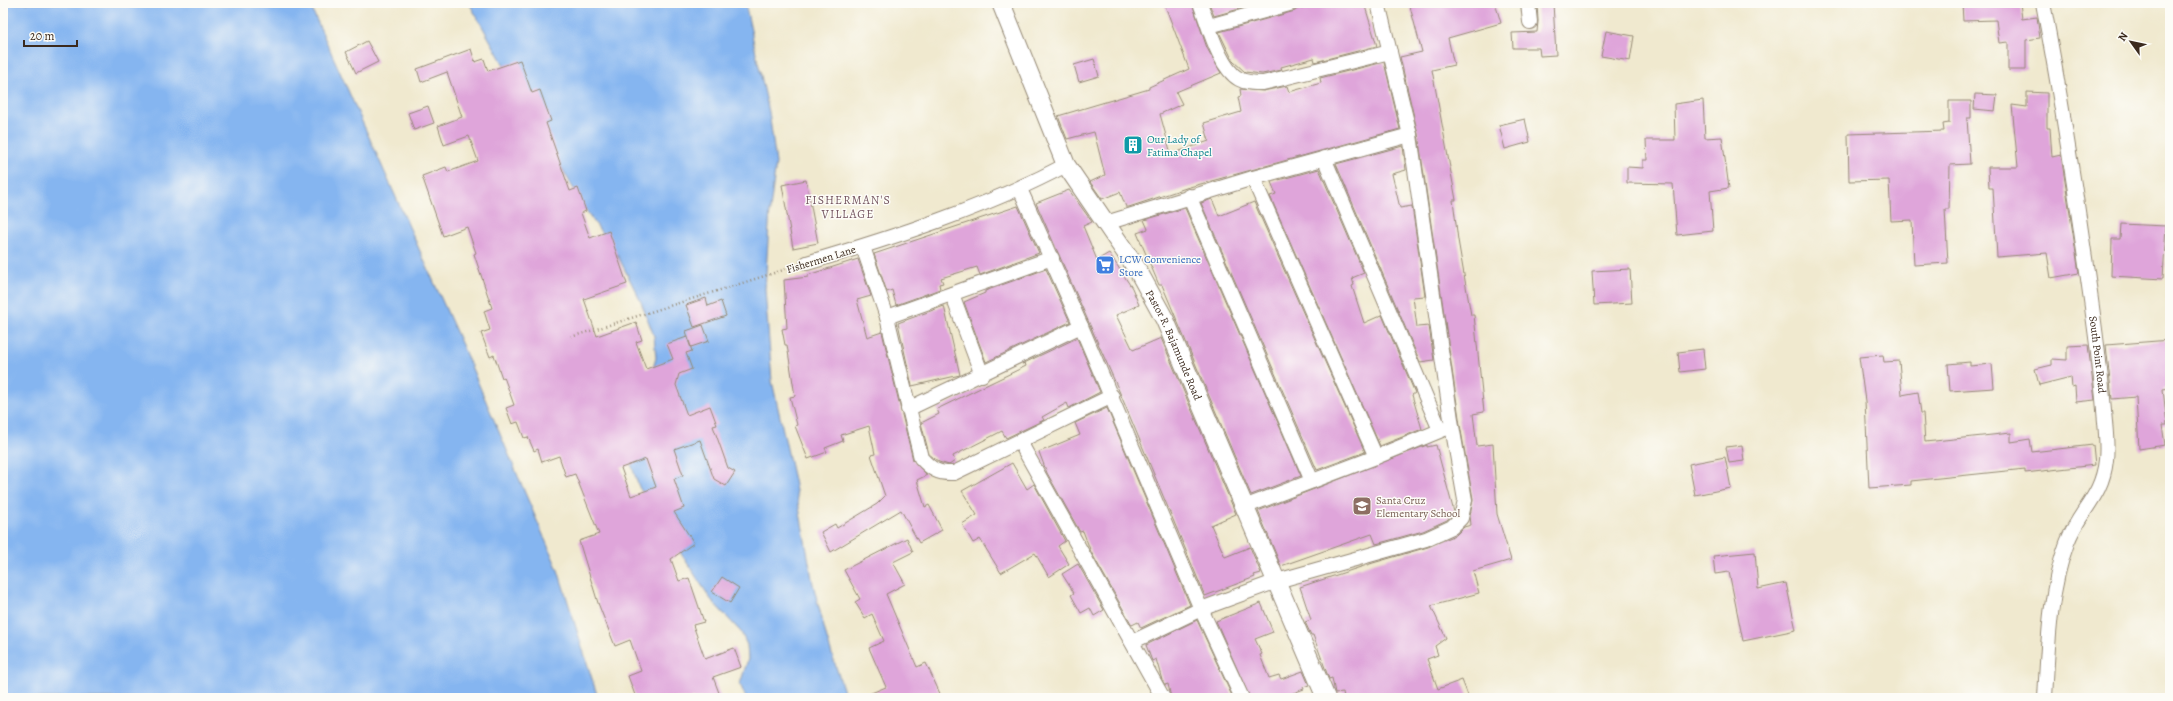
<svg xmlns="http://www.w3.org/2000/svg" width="2173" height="701" font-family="Alegreya,serif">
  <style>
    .water { fill: #85b5f0; stroke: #607087 }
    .building { fill: #dfa5da; fill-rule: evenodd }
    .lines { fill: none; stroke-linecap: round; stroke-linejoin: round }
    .minor-casing { stroke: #968a76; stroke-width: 16 }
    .tertiary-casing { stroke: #968a76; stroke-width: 20 }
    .path { stroke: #968a76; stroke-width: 2.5; stroke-dasharray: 1 3; stroke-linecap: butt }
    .minor { stroke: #fff; stroke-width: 14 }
    .tertiary { stroke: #fff; stroke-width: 18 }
    .labels { text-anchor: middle; stroke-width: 3; stroke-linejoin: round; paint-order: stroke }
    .culture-label { font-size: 11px; fill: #0d838f; stroke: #fdfcf7; text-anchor: start }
    .street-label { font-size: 11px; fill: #3b2a1e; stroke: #fdfcf7 }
    .shop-label { font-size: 11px; fill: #366cbe; stroke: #fdfcf7; text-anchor: start }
    .education-label { font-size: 11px; fill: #785e54; stroke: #fdfcf7; text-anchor: start }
    .neighbourhood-label { font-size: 12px; letter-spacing: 1px; fill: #745560; stroke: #fdfcf7 }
  </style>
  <rect width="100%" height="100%" fill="#fdfcf7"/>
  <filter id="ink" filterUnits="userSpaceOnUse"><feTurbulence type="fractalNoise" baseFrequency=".025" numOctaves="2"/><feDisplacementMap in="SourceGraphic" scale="8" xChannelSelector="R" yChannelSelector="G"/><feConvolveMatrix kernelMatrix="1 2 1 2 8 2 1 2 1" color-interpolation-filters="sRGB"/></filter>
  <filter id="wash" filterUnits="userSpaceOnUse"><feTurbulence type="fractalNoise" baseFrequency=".012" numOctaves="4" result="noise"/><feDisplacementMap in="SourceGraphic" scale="16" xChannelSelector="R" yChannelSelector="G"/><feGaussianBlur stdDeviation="0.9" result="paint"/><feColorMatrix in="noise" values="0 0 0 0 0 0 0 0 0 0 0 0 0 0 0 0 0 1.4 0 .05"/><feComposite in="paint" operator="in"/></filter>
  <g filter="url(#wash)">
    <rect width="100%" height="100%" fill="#f0e9cf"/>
    <g class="water">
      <path d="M3,3H309L462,345L558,570L598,698H3Z"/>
      <path d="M469,3H745L769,112L776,163L770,209L765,289L772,381L794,480L813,584L827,639L846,698H746L740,684L748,659L747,645L741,632L712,601L665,529L639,487L628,455L656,358L654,336L641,302L618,256L585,209Z"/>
    </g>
    <g id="blocks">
      <g class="building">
        <path d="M1164,3H1192L1207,48L1221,73L1176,92L1182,104L1160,114L1171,154L1209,141L1204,123L1241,112L1238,97L1241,96L1240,89L1263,91L1287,86L1289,92L1321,83L1320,78L1384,62L1400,129L1186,188L1129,207H1126L1120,192L1102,199L1090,182L1105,175L1094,132L1067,139L1058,116L1149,89V87L1189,69Z"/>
        <path d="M1209,3H1261L1214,16Z"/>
        <path d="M1318,3H1364L1377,46L1315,62L1314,58L1281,67L1282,70L1262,74L1245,72L1233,61L1219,32L1295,11L1301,6V8Z"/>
        <path d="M1409,3H1495L1501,23L1448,38L1454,65L1432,70L1456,200H1453L1458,240L1471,315H1474L1484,412L1473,414L1477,446L1493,444L1497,514L1511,560L1473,571L1479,593L1431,606L1446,638L1435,646L1438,655L1427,659L1438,689L1462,680L1469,698H1344L1343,692L1335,693L1332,678L1329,679L1313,635H1311L1305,622L1311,620L1300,587L1373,563L1428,547L1456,535L1464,527L1471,525L1470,516L1473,499L1460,425L1418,134L1400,57L1422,52Z"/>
        <path d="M1537,3H1553L1556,55L1540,56L1539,48H1513L1512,33L1537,32L1538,21Z"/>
        <path d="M1962,3H2020L2022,19L2037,17L2040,38L2026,40V70H2008V42L1999,43L1996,20L1963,21Z"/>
        <path d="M1606,31L1634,36L1630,61L1601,56Z"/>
        <path d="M367,41L378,62L356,73L346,52Z"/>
        <path d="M471,49L475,62L484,59L488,71L520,60L532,93L540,90L551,121L546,123L570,191L578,188L586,211L581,213L590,238L609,231L627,284L584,299L597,336L636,322L642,340L636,342L646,369L673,359L667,344L687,337L692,351L686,353L692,369L679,374L676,385L687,415L710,406L717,425L713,426L728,468L735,472L726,486L714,479L700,440L674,449L683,475L674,479L684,508L674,512L694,543L671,559L679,581L689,578L704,622L693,625L705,659L734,648L741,667L713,677L721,698H636L628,676L641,671L630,640L615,646L598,603L579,541L599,534L575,474L566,477L559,456L542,462L538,449L534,451L528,437L524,438L518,422L512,424L506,408L514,405L504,377L502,378L494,355L490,357L481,333L490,330L484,311L492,308L474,254L476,253L467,227L443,236L422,176L446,167L448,172L478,161L469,136L444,145L438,126L462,117L447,72L421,82L417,69ZM646,459L656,487L631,496L621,468Z"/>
        <path d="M1094,59L1099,76L1079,82L1074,65Z"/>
        <path d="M2027,92L2047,93V128H2050L2052,157L2061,155L2079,273L2051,278L2047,253L1997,257L1993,188H1989L1988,167H2018L2012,105L2027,107Z"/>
        <path d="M1975,94L1997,95L1995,111L1974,109Z"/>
        <path d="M1703,100L1705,138L1722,137L1729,188L1710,191L1713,231L1677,235L1673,184L1627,183V167L1643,168V160H1647L1646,140H1675L1674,104Z"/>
        <path d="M1949,101H1971V118H1967L1970,164L1950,165L1949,209H1945L1948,263L1914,265L1912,220L1891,221L1889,180L1849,181L1848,134L1944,131L1943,124L1949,123Z"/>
        <path d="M428,106L434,123L414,130L408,113Z"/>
        <path d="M1525,119L1530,142L1505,149L1499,125Z"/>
        <path d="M1403,146L1406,170L1392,174L1400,208L1412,206L1425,296L1413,297L1417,327L1429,326L1434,360L1420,362L1336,164Z"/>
        <path d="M1319,169L1364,273L1352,278L1354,285L1352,286L1364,323L1382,315L1415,393L1412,395L1422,429L1380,446L1270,196L1276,194L1271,182Z"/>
        <path d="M806,180L818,243L793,248L782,185Z"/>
        <path d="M1069,190L1092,222L1083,226L1097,260L1109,253L1132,288L1139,305L1116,315L1133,350L1161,338L1236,514L1211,525L1225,557L1250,547L1261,573L1254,575L1255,577L1205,596L1120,393L1036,203Z"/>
        <path d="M1212,199L1219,216L1254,202L1365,452L1317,470L1201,203Z"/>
        <path d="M1018,206L1039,253L980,275L977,267L941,278L943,283L939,284L940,289L896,305L892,290L887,292L874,254Z"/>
        <path d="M1185,208L1301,476L1251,495L1162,285H1159L1137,233L1148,229L1144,220Z"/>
        <path d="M2121,224L2166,226L2163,279L2111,276L2112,239H2120Z"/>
        <path d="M858,259L871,296L857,300L867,337L882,332L913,460L927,475L917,480L925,507L929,505L942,530L919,543L901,510L831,552L821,532L835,524L837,528L877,504L885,496L871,455L875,454L869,426L841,435L843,441L825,448L827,452L808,459L795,426L797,425L790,397L795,396L787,345H785L782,329L787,328L784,280L808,277V275Z"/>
        <path d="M1046,269L1070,322L986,362L964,302L985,293V291Z"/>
        <path d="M1630,269L1632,303L1594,305L1592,271Z"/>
        <path d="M706,298L708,306L721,301L726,316L694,327L686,305Z"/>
        <path d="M944,306L960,375L912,386L898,323Z"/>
        <path d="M703,325L709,341L691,347L686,331Z"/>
        <path d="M1077,338L1100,392L1069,408L1067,403L1042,417L1044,420L1006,438L1002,431L953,456L955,461L949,465L939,462L929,454L921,423L939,414L937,409L1026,366L1025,363L1022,364Z"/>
        <path d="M2170,340V388L2163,389L2167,425H2162L2165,445L2139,449L2136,397L2112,399L2106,345Z"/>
        <path d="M2088,345L2095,400L2076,402L2075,386L2072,387L2071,377L2039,385L2035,369L2052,365V359L2067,360V346Z"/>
        <path d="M1703,349L1705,369L1680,372L1678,352Z"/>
        <path d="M1883,355L1884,362L1899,361L1902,395L1918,392L1921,413H1923L1925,442L2011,433V442L2030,439L2032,452L2093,445L2095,465L2025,473V469L1911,481V485L1869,488L1865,401L1859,357Z"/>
        <path d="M1970,362V366L1992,364L1994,388L1950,391L1948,364Z"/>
        <path d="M1107,408L1190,605L1141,628L1138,622L1132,625L1091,552L1083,531L1080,532L1047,473L1039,452L1080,435L1075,423Z"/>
        <path d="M1427,445V447L1436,445L1454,512L1447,520L1423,531L1376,544L1372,534L1281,566L1258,511Z"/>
        <path d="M1742,445L1744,461L1729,463L1726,447Z"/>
        <path d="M1725,457L1731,488L1695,495L1689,464Z"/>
        <path d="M1012,463L1027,489L1034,484L1065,541L1058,546L1069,564L1049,577L1035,553L1001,573L980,539L973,543L962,524L977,515L962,491Z"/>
        <path d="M907,538L913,552L893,562L905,584L886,594L917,667L926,663L942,698H859L886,687L869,648L884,641L872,614L865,618L855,602L860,599L844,570Z"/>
        <path d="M1755,552L1758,589L1786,583L1796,630L1743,641L1729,572L1715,574L1713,556Z"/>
        <path d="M1078,564L1104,610L1094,616L1090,608L1081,613L1071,595L1074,593L1062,574Z"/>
        <path d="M722,577L739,588L730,603L712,592Z"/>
        <path d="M1261,603L1273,632L1255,639L1262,654L1260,655L1269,678L1279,675L1281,679L1303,671L1309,685L1303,687L1304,689L1280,698H1250L1216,621Z"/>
        <path d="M1197,620L1233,698H1171L1168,684L1165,685L1162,680L1156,659L1152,661L1146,645Z"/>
      </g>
    </g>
  </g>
  <g filter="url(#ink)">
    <use href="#blocks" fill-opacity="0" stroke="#968a76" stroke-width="1"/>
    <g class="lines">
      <defs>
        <g id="minor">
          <path d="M1200,3C1208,23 1219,68 1239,79C1246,83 1254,83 1263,83L1390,52"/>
          <path d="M1528,3L1530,22"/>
          <path id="s1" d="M2043,3C2062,101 2077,201 2091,300C2096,336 2101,373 2104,410C2105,426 2108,443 2106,460C2102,498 2079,510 2067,543C2049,591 2048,647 2045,698"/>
          <path d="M1209,26L1293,3"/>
          <path d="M1324,158L1440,430"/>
          <path d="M1253,178L1376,457"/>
          <path d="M1020,189L1081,326L1201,609L1242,698"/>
          <path d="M1189,196L1312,481"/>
          <path d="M1106,223L1253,178L1410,135"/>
          <path d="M863,247L887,317L921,458C931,469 938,474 954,473L1112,396"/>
          <path d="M807,263C895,237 985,208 1066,165"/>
          <path d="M952,294L982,375"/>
          <path d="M887,317L1052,258"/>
          <path d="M908,409L1081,326"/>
          <path d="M1020,442L1163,698"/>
          <path d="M1244,507L1376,457L1449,427"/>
          <path d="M1132,642L1201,609L1277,581L1426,539L1452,527L1461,518L1465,500L1452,426L1410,135L1378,3"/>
        </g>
        <g id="tertiary">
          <path id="s2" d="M1001,3L1066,165L1137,269L1165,320L1326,698"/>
        </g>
      </defs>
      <use href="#minor" class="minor-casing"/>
      <use href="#tertiary" class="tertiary-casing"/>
      <path class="path" d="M571,337L793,267"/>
      <use href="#minor" class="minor"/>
      <use href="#tertiary" class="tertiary"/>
    </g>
  </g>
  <defs>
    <symbol id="building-square" viewBox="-11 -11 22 22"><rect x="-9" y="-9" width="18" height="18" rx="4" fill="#0f9aa8" stroke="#fdfcf7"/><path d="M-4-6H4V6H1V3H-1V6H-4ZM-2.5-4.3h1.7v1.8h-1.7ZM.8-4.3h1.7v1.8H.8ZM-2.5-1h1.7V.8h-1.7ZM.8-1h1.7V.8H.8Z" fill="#fff"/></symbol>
    <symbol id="supermarket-square" viewBox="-11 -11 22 22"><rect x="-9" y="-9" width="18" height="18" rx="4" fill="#3f7fe0" stroke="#fdfcf7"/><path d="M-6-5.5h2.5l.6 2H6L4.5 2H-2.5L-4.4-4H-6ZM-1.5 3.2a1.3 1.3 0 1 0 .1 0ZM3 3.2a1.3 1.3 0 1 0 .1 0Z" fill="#fff"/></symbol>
    <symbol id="school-square" viewBox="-11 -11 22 22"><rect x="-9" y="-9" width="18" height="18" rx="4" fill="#8d6e63" stroke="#fdfcf7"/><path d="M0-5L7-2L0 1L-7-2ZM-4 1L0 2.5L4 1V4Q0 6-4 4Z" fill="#fff"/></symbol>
  </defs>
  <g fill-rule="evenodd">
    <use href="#building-square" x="1122" y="134" width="22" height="22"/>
    <use href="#supermarket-square" x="1094" y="254" width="22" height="22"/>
    <use href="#school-square" x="1351" y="495" width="22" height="22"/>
  </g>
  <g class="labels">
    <g class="culture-label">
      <text x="1147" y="143">Our Lady of<tspan x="1147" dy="13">Fatima Chapel</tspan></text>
    </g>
    <g class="street-label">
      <text transform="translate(821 259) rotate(-17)" y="4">Fishermen Lane</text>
      <text dy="4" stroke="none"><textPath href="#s2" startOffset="385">Pastor R. Bajamunde Road</textPath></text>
      <text dy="4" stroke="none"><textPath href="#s1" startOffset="356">South Point Road</textPath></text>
    </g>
    <g class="shop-label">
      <text x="1119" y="263">LCW Convenience<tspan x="1119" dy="13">Store</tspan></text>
    </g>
    <g class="education-label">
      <text x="1376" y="504">Santa Cruz<tspan x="1376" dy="13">Elementary School</tspan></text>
    </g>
    <g class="neighbourhood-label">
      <text x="848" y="204">FISHERMAN'S<tspan x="848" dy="14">VILLAGE</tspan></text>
    </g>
  </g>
  <rect width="2173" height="701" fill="none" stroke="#fdfcf7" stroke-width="16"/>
  <g transform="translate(2131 42) rotate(303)" stroke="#fdfcf7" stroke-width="3" paint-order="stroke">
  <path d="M0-3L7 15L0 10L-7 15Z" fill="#3b2a1e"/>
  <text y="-6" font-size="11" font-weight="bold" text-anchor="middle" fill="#3b2a1e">N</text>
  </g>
  <path d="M24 40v6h53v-6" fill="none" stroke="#3b2a1e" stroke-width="2"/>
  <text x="30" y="40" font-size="12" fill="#3b2a1e" stroke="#fdfcf7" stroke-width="3" paint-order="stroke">20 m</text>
</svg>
